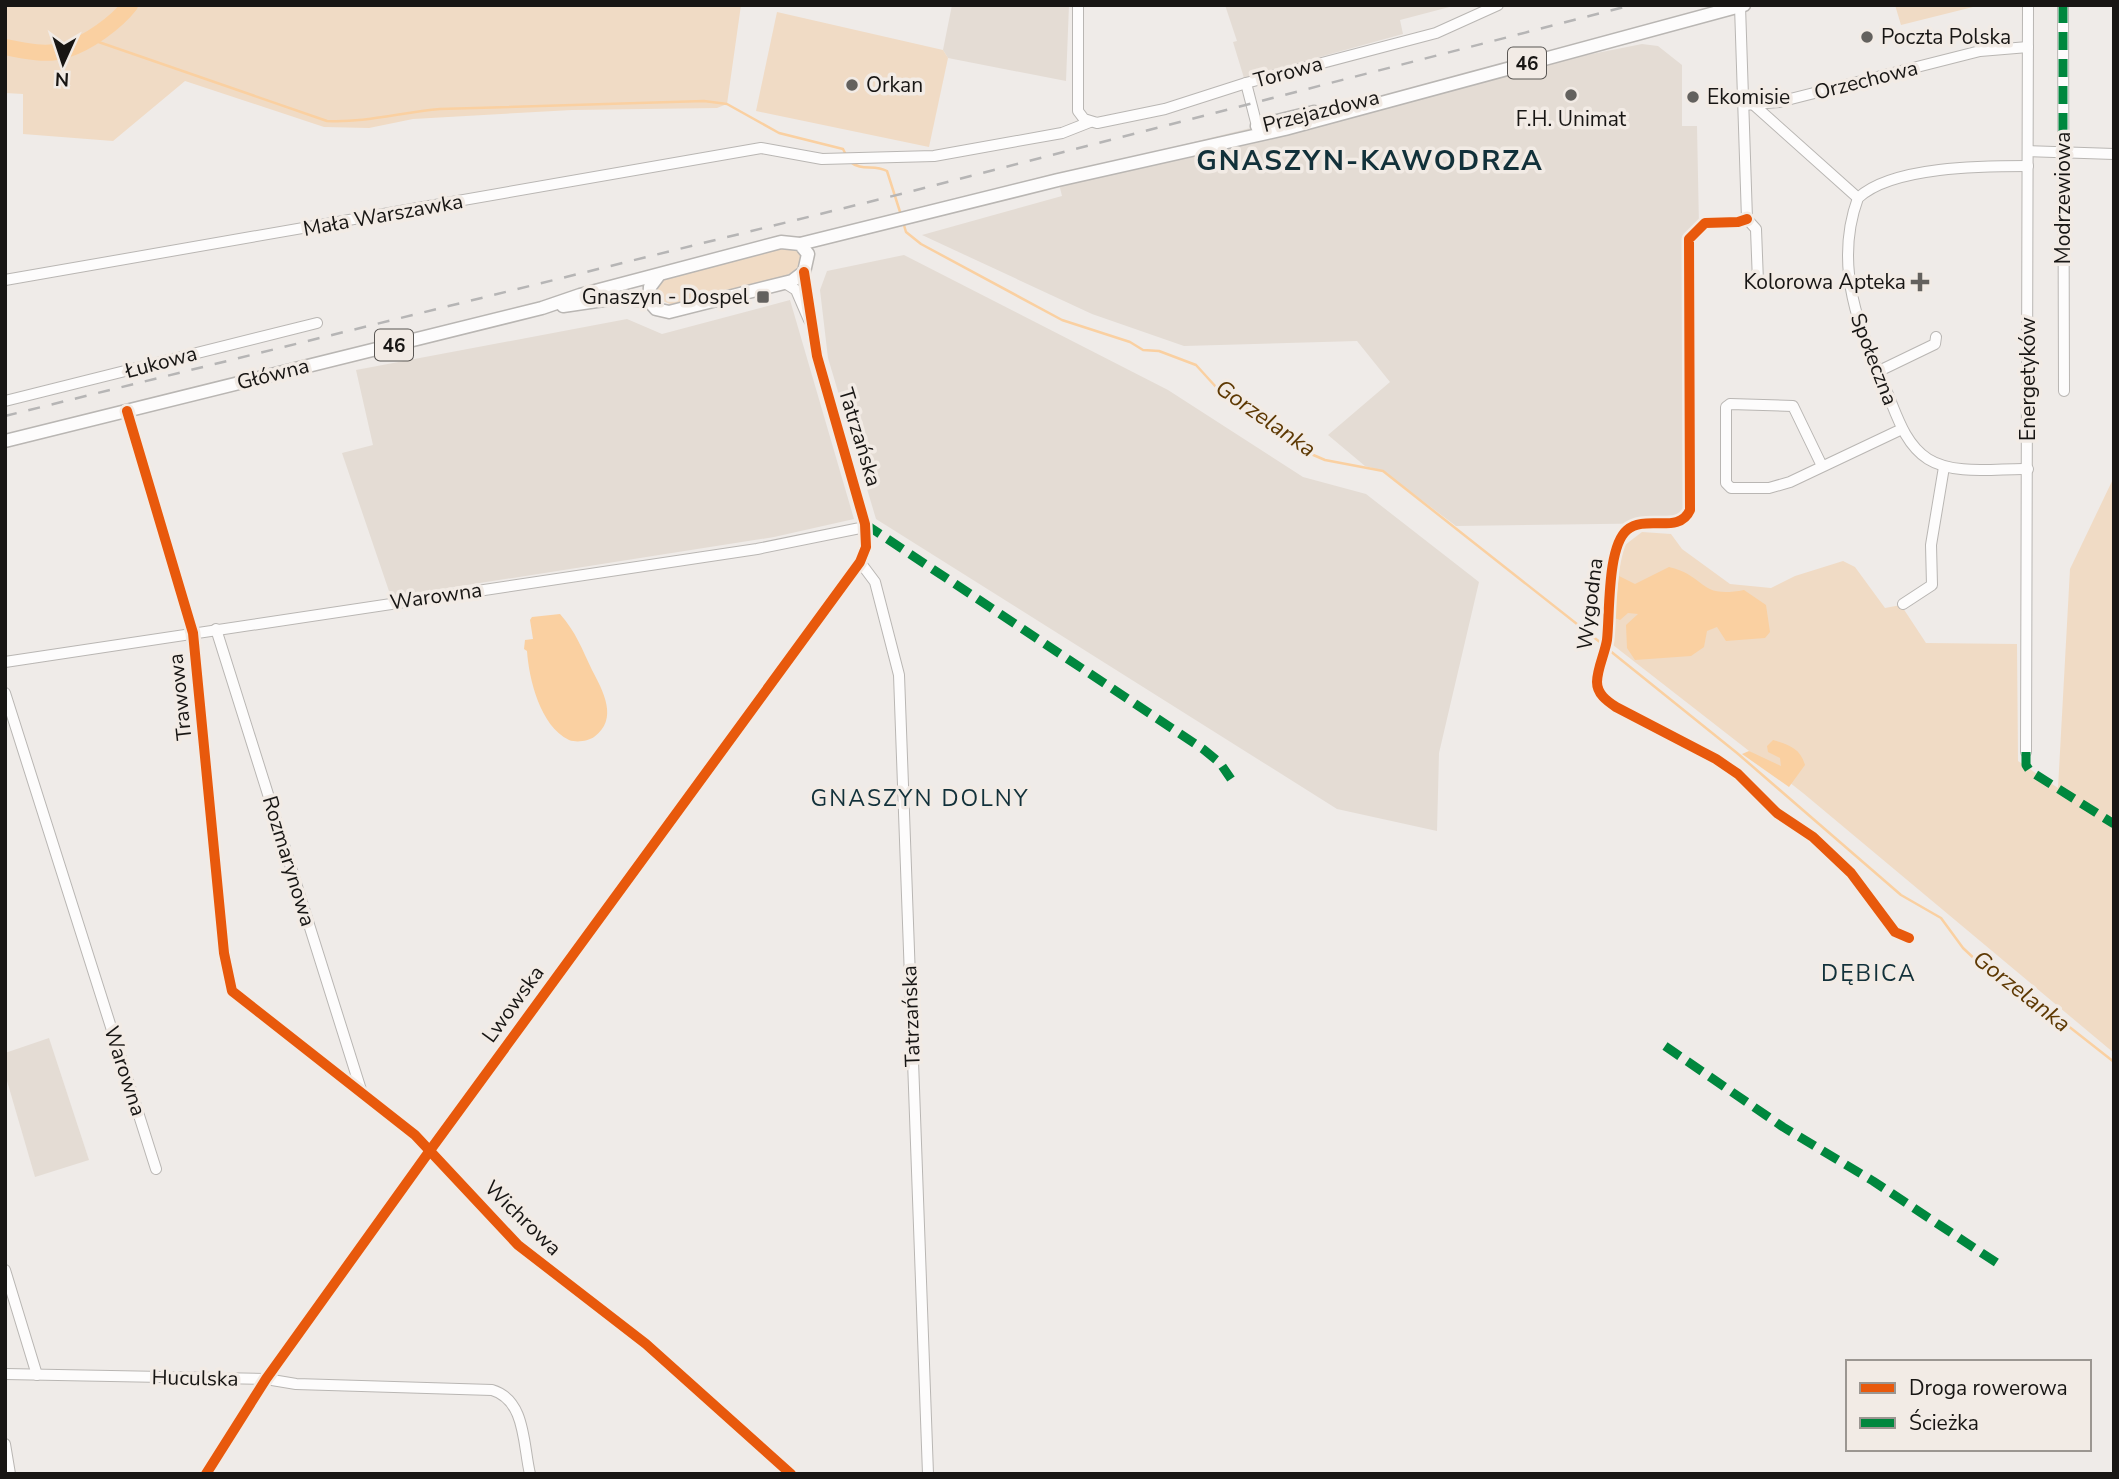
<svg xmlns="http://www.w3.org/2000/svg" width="2119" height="1479" font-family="'Nunito Sans',sans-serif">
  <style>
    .built { fill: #e4dcd4 }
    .green { fill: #f0dbc5 }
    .water { fill: #fad0a1 }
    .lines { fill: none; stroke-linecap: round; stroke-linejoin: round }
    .stream { stroke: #fad0a1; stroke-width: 2.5 }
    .river { stroke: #fad0a1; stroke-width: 16 }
    .minor-casing { stroke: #b9b6b3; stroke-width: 12 }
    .major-casing { stroke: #b9b6b3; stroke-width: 15 }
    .minor { stroke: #fdfcfc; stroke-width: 10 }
    .major { stroke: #fdfcfc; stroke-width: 12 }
    .rail { stroke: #b6b5b5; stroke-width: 2.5; stroke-dasharray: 12 12; stroke-linecap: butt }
    .quiet { stroke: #00873e; stroke-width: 9; stroke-dasharray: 18 9; stroke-linecap: butt }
    .cycleway-casing { stroke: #f2ebe5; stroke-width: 15 }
    .cycleway { stroke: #e8590c; stroke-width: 10 }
    .poi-dot { fill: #63615e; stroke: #f2ebe5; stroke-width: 2.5 }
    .labels { text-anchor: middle; stroke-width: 7; stroke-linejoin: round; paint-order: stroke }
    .shield { fill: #f2ebe5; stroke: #595653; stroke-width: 2 }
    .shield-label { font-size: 19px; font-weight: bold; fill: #181614 }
    .poi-label { font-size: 21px; fill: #181614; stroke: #f2ebe5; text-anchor: start }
    .street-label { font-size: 21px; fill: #181614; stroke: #f2ebe5 }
    .water-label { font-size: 23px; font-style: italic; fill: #5e3903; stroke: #f2ebe5 }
    .neighbourhood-label { font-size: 23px; letter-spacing: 2px; fill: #12313a; stroke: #f2ebe5 }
    .district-label { font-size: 28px; font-weight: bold; letter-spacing: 2px; fill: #12313a; stroke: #f2ebe5 }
  </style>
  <rect width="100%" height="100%" fill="#efebe8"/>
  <g class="built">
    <path d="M952,5H1069L1066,81L948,58L943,50Z"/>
    <path d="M1225,5H1457L1400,20L1403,34L1244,78L1233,42L1237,41Z"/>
    <path d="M1642,44L1658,46L1682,65V126H1697L1699,227L1689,239L1690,510L1676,523L1456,526L1383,471L1365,466L1328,435L1390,382L1357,341L1184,346L1092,314L922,235L1062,196L1058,180L1157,151L1372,98Z"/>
    <path d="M904,255L1168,390L1303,477L1366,494L1479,582L1439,753L1437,831L1337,809L876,519L828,358L820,290L827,271Z"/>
    <path d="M790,300L854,519L774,537L391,597L342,453L373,445L356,370L627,319L662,334Z"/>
    <path d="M49,1038L89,1160L35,1177L5,1074V1053Z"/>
  </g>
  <g class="green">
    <path d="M5,5H741L727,104L717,108L572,110L413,119L369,128L324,127L185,81L113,141L23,134V94L5,93Z"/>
    <path d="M1895,5H1981L1901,25Z"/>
    <path d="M777,12L943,50L948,58L929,147L756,111Z"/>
    <path d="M780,246L800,251C804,267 793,273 780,278L677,307L653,297L655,288L666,278Z"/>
    <path d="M2114,477V1053L1803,793L1613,645L1621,548L1642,532L1671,534L1682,549L1730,584L1771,588L1795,576L1843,561L1855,567L1885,608L1901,605L1926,643L2017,644L2018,761L2058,788L2070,569Z"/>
  </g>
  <g class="water">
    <path d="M1669,567C1707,576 1698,599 1744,590L1766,605L1770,632L1765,638L1726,641L1717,627L1707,631L1704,647L1691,656L1635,660L1627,648L1626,625L1638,614L1628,613L1620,620L1614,618L1619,576L1635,584Z"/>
    <path d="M560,614C576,632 582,649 592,670C603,691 619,719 594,737C588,741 577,743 569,740C540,726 529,679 527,651L524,649L525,640L533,639L530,620L532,617Z"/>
    <path d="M1773,740C1789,745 1800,748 1805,765L1789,787L1742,754L1749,751L1781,766L1780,758L1768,752L1767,746Z"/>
  </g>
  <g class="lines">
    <g class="stream">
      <path d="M87,38L327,121C366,123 402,112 440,109L704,101L727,104L779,133L843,149L846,155"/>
      <path d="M849,161C862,172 873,164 887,171L901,215"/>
      <path d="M903,222L906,232L921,244L1062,320L1130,342L1143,350L1159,351L1196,365L1216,387L1311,454L1325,460L1383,471L1601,643"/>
      <path d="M1609,650L1737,753L1901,895L1941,918L1963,948L1979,963L1997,970L2114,1062"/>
    </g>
    <path class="river" d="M5,47C24,51 47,56 66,50C88,43 116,23 130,5"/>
    <defs>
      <g id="minor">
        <path d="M1078,5V111L1084,119L1097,123L1165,109L1246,83L1436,33L1498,5"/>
        <path d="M2063,5L2064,391"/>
        <path d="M1740,6L1747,219L1756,229L1758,282"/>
        <path d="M1246,83L1257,126"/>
        <path d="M1744,105L1779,102L1980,51L2028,47"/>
        <path d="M1754,105L1858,198"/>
        <path d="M2028,151L2114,154"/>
        <path d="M1747,219L1738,222L1705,223L1689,239L1690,510C1679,535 1646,514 1627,530C1607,547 1610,613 1607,640C1605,653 1597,669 1597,682C1597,694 1607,701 1616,707L1716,759L1738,774L1777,813L1813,837L1851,873L1895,932L1909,938"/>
        <path d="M5,280L761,148L822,159L934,156L1062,133L1090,122"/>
        <path d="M785,283L796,290L809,320"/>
        <path d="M1877,372L1935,344L1936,337"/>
        <path d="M5,401L317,323"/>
        <path d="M127,411L193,633L224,953L232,991L415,1135L518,1245L646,1344L791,1474"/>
        <path d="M1822,466L1793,406L1730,404L1726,407V483L1731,488H1769L1790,482L1902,429"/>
        <path d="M2028,469C1998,468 1955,476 1928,459C1905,444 1897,416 1887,392C1859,330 1833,266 1858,198C1892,166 1984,166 2028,166"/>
        <path d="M860,562L875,582L899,675L928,1474"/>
        <path d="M1903,604L1932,585L1931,545L1944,467"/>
        <path d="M216,629L362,1093"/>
        <path d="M5,662L757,549L865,527"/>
        <path d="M5,693L156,1169"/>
        <path d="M2026,752L2028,5"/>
        <path d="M5,1270L37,1375"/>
        <path d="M5,1374L266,1379L296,1384L492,1390C526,1400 523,1445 530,1474"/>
        <path d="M5,1444L10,1474"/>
        <path d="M206,1474L266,1379L431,1149L860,562L866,547L865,524L817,356L804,272"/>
      </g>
      <g id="major">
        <path d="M1257,126L1314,112"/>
        <path d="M800,244L1058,180L1285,129L1744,5"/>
        <path d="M563,306L617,298L649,301"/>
        <path d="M5,441L542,308L580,295L781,242L800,244L808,254L804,272L792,281L669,312L656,309L649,301L650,287L659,275"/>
      </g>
    </defs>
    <use href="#minor" class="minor-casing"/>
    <use href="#major" class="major-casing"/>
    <use href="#minor" class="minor"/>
    <use href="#major" class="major"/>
    <path class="rail" d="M5,416L909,192L1632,5"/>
    <g class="quiet">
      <path d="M2063,5V152"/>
      <path d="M865,524L1203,749L1220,763L1231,779"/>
      <path d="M2026,752V765L2030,771L2114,824"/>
      <path d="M1665,1046L1783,1127L1873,1181L2000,1265"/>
    </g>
    <defs>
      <g id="cycleway">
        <path d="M1747,219L1738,222L1705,223L1689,239L1690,510C1679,535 1646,514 1627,530C1607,547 1610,613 1607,640C1605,653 1597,669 1597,682C1597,694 1607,701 1616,707L1716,759L1738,774L1777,813L1813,837L1851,873L1895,932L1909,938"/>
        <path d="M127,411L193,633L224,953L232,991L415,1135L518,1245L646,1344L791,1474"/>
        <path d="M206,1474L266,1379L431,1149L860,562L866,547L865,524L817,356L804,272"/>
      </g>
    </defs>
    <use href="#cycleway" class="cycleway-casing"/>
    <use href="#cycleway" class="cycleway"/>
  </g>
  <g class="poi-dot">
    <circle cx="1867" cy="37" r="7"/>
    <circle cx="852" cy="85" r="7"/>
    <circle cx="1571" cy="95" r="7"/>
    <circle cx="1693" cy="97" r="7"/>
    <path d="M1916.5 271.5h7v7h7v7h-7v7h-7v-7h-7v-7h7z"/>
    <rect x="756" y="290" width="14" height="14" rx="3.5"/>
  </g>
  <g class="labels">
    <g class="shield">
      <rect x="1508" y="47.5" width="38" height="31" rx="5"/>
      <rect x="375" y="329.5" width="38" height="31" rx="5"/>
    </g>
    <g class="shield-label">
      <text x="1527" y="70">46</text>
      <text x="394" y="352">46</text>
    </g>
    <g class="poi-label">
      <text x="1881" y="44">Poczta Polska</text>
      <text x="866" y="92">Orkan</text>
      <text x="1707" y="104">Ekomisie</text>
      <text x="1571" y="126" text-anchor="middle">F.H. Unimat</text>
      <text x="1906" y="289" text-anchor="end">Kolorowa Apteka</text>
      <text x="749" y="304" text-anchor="end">Gnaszyn - Dospel</text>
    </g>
    <g class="street-label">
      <text transform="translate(1288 72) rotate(-15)" y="7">Torowa</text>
      <text transform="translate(1866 80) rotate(-14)" y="7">Orzechowa</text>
      <text transform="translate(1321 111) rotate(-14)" y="7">Przejazdowa</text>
      <text transform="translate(2063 198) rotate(-90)" y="7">Modrzewiowa</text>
      <text transform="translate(383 215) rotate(-10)" y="7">Mała Warszawka</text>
      <text transform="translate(1874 359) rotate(69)" y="7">Społeczna</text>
      <text transform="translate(161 362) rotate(-15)" y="7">Łukowa</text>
      <text transform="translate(273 374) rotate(-14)" y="7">Główna</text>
      <text transform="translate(2028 379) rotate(-90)" y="7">Energetyków</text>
      <text transform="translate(860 437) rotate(73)" y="7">Tatrzańska</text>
      <text transform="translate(436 596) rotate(-8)" y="7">Warowna</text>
      <text transform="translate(1590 604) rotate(-83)" y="7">Wygodna</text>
      <text transform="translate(180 697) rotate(-96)" y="7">Trawowa</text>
      <text transform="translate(289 861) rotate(73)" y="7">Rozmarynowa</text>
      <text transform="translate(513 1004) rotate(-54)" y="7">Lwowska</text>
      <text transform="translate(911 1016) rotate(-92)" y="7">Tatrzańska</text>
      <text transform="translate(125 1071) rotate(72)" y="7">Warowna</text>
      <text transform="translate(523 1218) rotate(44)" y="7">Wichrowa</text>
      <text transform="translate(195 1378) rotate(1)" y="7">Huculska</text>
    </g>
    <g class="water-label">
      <text transform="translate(1266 418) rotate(35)" y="8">Gorzelanka</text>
      <text transform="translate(2022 991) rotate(38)" y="8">Gorzelanka</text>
    </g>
    <g class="neighbourhood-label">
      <text x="920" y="806">GNASZYN DOLNY</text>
      <text x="1869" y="981">DĘBICA</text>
    </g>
    <g class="district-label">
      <text x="1370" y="170">GNASZYN-KAWODRZA</text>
    </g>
  </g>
  <rect width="2119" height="1479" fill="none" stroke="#181614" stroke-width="14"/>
  <rect x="1846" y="1360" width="245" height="91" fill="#f2ebe5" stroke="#9b9691" stroke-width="2"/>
  <rect x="1860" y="1383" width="35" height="10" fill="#e8590c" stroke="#9b9691" stroke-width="2"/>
  <text x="1909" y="1395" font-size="21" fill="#181614">Droga rowerowa</text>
  <rect x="1860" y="1418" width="35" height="10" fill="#00873e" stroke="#9b9691" stroke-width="2"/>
  <text x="1909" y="1430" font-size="21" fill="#181614">Ścieżka</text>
  <g transform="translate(63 63) rotate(183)" stroke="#f2ebe5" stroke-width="5" paint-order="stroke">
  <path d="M0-5L12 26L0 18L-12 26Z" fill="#181614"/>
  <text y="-10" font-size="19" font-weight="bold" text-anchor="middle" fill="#181614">N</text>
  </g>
</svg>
